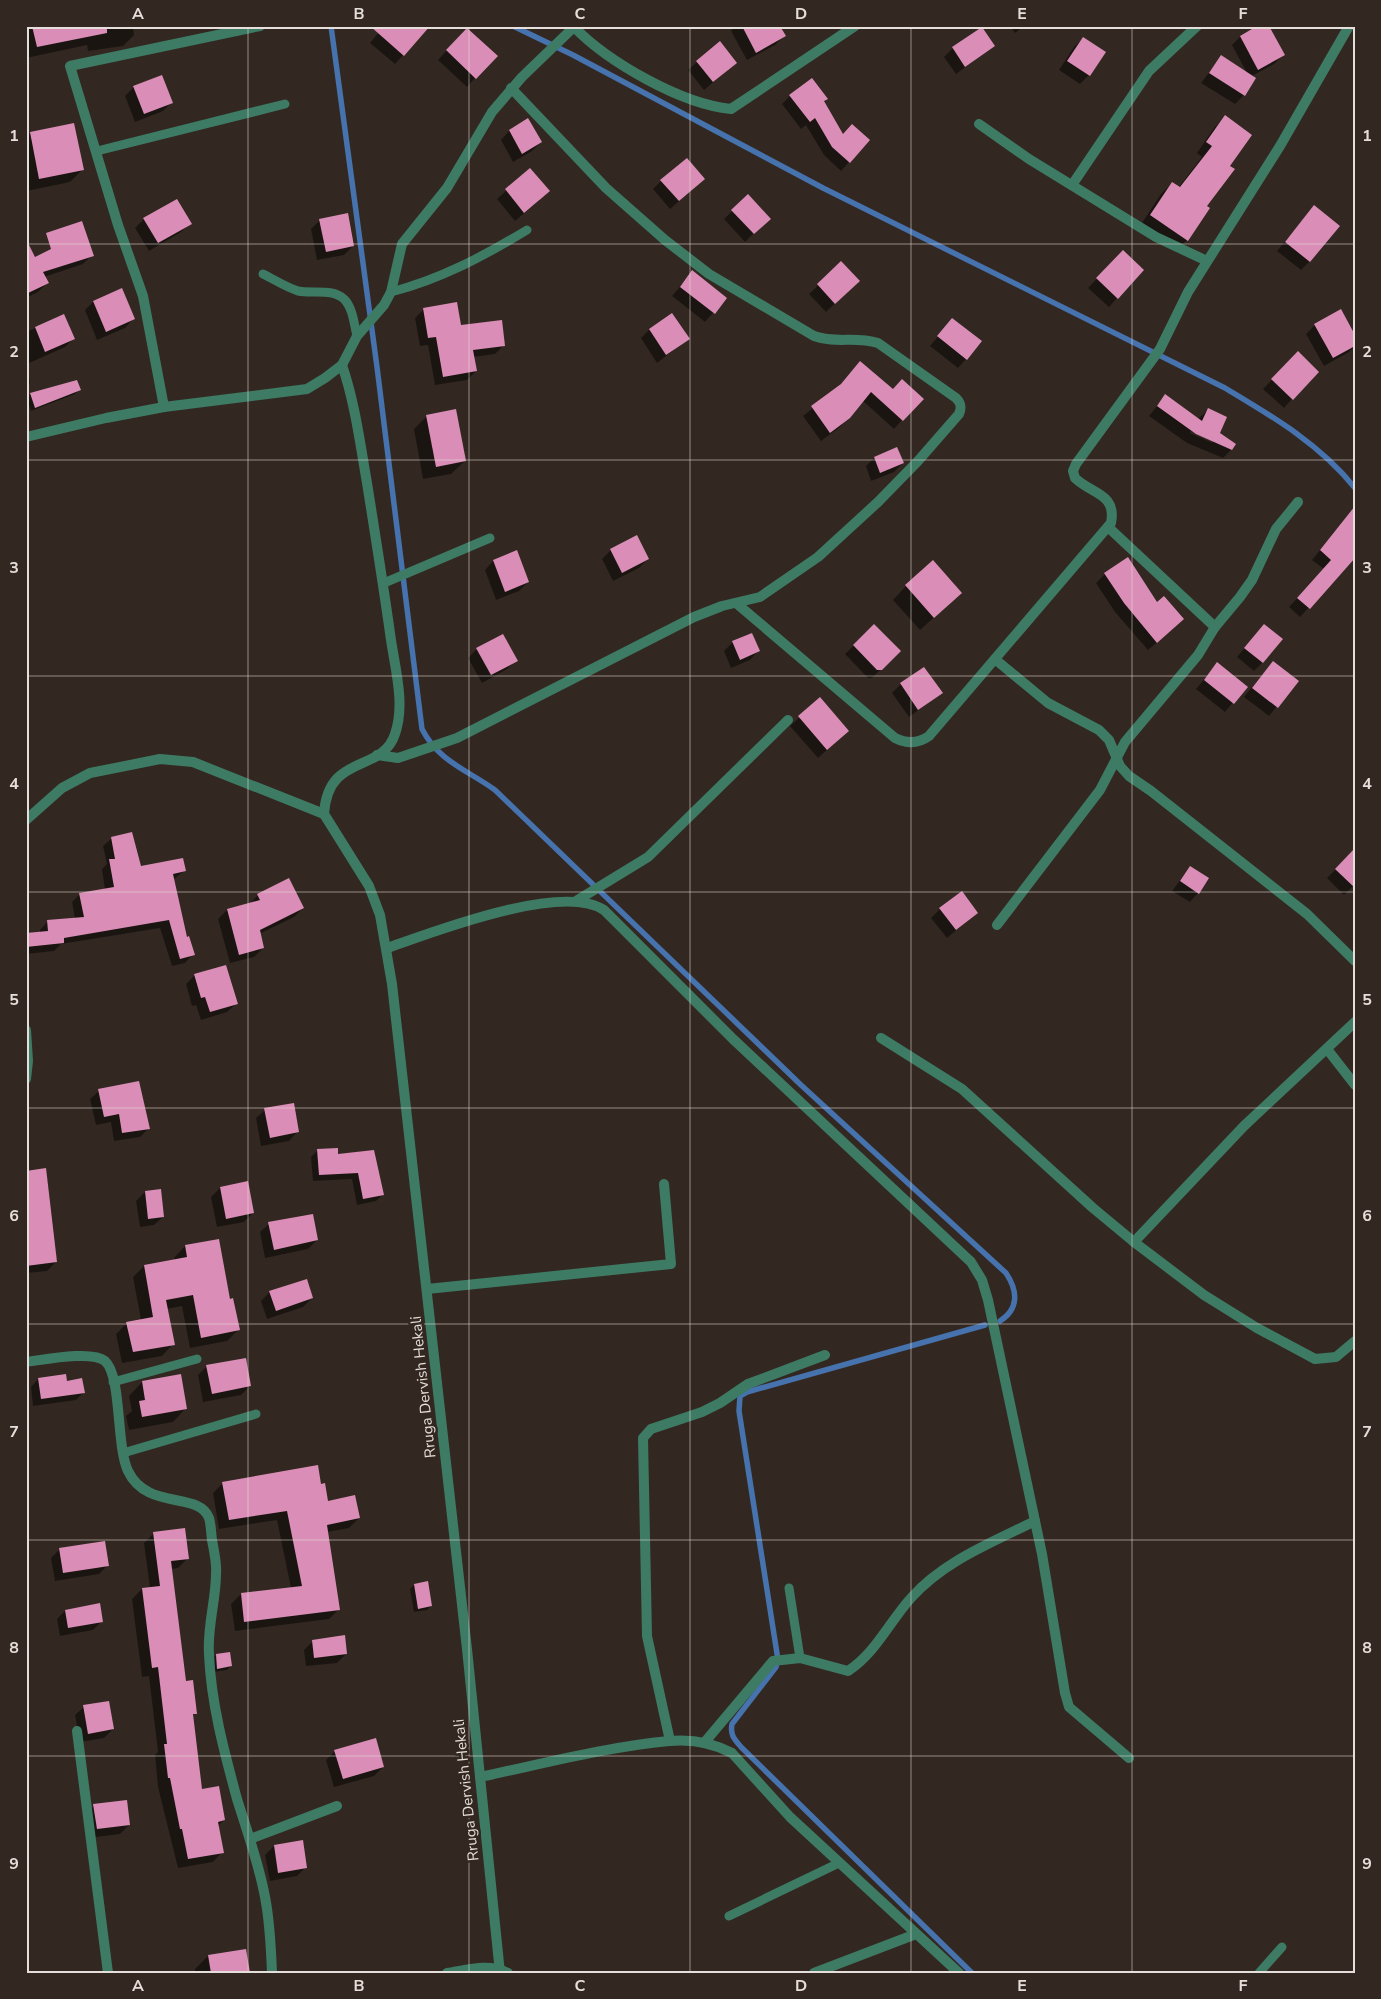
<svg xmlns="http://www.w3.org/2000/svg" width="1381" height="1999" font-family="'Nunito Sans',sans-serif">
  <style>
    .shadow { fill: #0007; fill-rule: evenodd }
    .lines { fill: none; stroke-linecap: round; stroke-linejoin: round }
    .stream { stroke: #4672ad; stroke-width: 5.5 }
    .building { fill: #da8eb7 }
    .lane { stroke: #3d7b65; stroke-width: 9 }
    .street { stroke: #3d7b65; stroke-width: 10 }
    .grid { fill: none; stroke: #e6deda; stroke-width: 1; stroke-opacity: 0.55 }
    .labels { text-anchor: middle; stroke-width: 5; stroke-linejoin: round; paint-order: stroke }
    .street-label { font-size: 15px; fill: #e6deda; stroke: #332821 }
    .neatline { fill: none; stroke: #e6deda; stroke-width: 2 }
    .grid-label { font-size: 16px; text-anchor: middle; font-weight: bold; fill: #e6deda }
  </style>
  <rect width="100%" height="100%" fill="#332821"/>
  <g class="shadow">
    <path d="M26,26H133L134,35L123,46L88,51L87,45L26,58Z"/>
    <path d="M384,26L403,55L395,64L370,43Z"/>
    <path d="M735,26H787L781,31L784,36L775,45L747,60L731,31Z"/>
    <path d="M1010,26H1024L1015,33Z"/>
    <path d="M1240,37L1283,55L1274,64L1252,76L1244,95L1235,104L1201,83L1221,57L1247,73L1232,45Z"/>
    <path d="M458,38L475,78L467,87L438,60Z"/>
    <path d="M1083,38L1089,75L1080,84L1059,70L1074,47Z"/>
    <path d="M994,46L956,74L944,57L953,48Z"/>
    <path d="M697,62L736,63L704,90L688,70Z"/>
    <path d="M134,87L171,103L163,111L135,122L125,96Z"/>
    <path d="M790,96L823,102L842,135L869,140L841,171L824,155L806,125L801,129L782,104Z"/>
    <path d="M1225,117L1228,166L1187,240L1176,250L1140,226L1161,194L1172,183L1178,188L1202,157L1197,153L1214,128Z"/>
    <path d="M509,131L541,142L532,151L513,162L501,140Z"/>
    <path d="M31,133L82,170L70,182L27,191L26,136Z"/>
    <path d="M530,169L540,200L515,221L497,199Z"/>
    <path d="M661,181L694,188L670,209L653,189Z"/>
    <path d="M748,196L760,227L745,242L724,219Z"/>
    <path d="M1314,207L1310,261L1301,270L1277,251Z"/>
    <path d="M144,219L190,223L181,232L149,251L135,228Z"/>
    <path d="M320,220L353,246L344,255L317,260L311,229Z"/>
    <path d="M1123,251L1117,298L1109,307L1088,288Z"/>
    <path d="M92,255L83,264L44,277L47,283L38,292L26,298V263Z"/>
    <path d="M841,263L849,290L826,312L809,294Z"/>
    <path d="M693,272L726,298L705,322L672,296Z"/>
    <path d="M121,290L133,319L125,328L97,340L85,310L93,302Z"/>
    <path d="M424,309L459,327L503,346L495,354L473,357L476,371L467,380L435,385L428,345L420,346L415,318Z"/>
    <path d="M64,316L73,339L65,347L27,364L30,383L26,386V332Z"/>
    <path d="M952,320L966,359L958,368L930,346Z"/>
    <path d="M1315,325L1355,338V346L1349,352L1324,366L1306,334Z"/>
    <path d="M649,330L688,339L657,363L641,338Z"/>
    <path d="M1298,353L1292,399L1284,408L1263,389Z"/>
    <path d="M860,363L902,420L894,429L863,401L840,427L821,441L803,416L838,388Z"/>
    <path d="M77,382L79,390L75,394L31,411L26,398L30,394Z"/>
    <path d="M1165,396L1198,419L1208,410L1219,434L1231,450L1223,458L1187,443L1149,416ZM1191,431L1213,440V443L1190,433Z"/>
    <path d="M427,416L465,461L451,474L423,479L414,429Z"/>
    <path d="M874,458L903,463L894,472L871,481L866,466Z"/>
    <path d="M1347,517L1346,567L1300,617L1289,607L1324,569L1312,560Z"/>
    <path d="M611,550L648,559L639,568L613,581L602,559Z"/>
    <path d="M516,552L528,582L519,591L496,600L485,570L493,561Z"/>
    <path d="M1105,574L1174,628L1148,650L1115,612L1096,583Z"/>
    <path d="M906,586L961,593L920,630L893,600Z"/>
    <path d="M1264,625L1262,663L1254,671L1237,657Z"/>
    <path d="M874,626L899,651L872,678H868L845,654Z"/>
    <path d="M733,642L758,651L750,660L731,668L724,651Z"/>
    <path d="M477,649L516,661L507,669L482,683L468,658Z"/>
    <path d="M1273,662L1297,681L1269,716L1244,697Z"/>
    <path d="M1217,664L1246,687L1225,712L1196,689Z"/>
    <path d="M901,684L941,693L909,717L892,693Z"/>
    <path d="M820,699L838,740L818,758L790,726Z"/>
    <path d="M112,838L140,868L184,871L173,880L186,938L193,954L185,963L172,966L160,928L61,944L54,951L26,954V935L40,933V930L48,921L75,919L72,902L80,894L105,890L102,869L107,864L103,846Z"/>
    <path d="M1355,850V884L1344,895L1327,878Z"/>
    <path d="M1190,867L1198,893L1190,902L1172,891Z"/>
    <path d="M258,895L303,908L294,917L259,934L263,948L254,957L230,963L218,919L227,910L249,904Z"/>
    <path d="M940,909L977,913L947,938L931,918Z"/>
    <path d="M195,975L236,1004L227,1012L201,1020L196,1005L192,1006L186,984Z"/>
    <path d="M99,1091L149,1128L140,1137L114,1141L111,1122L96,1125L90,1099Z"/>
    <path d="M265,1110L297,1132L289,1141L261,1146L256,1118Z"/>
    <path d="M318,1150L337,1155L373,1151L382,1195L376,1201L357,1205L352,1179L313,1181L311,1157Z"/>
    <path d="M26,1172L56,1262L47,1271L26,1273Z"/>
    <path d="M247,1183L253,1213L244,1222L217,1227L211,1197L220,1188Z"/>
    <path d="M145,1192L163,1217L154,1225L140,1227L136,1201Z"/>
    <path d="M269,1224L317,1240L308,1249L265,1258L260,1232Z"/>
    <path d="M185,1246L229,1300L238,1330L227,1341L190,1348L182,1306L166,1309L173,1344L162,1356L122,1363L116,1334L127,1323L141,1320L133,1277L144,1266L175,1260L174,1258Z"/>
    <path d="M270,1292L312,1298L303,1307L267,1319L261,1301Z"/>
    <path d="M207,1366L250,1386L241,1395L203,1402L198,1375Z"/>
    <path d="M38,1379L66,1382L83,1393L76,1400L33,1406L31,1387Z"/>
    <path d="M142,1382L186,1408L173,1422L129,1430L126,1416L132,1411L129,1396Z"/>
    <path d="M223,1483L320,1485L327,1503L359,1518L349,1528L327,1532L339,1609L329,1619L235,1631L231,1604L241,1594L291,1588L277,1520L219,1529L213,1493Z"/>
    <path d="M154,1533L188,1558L178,1568L171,1569L185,1682L195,1713L192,1717L201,1791L224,1820L218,1826L222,1852L213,1862L178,1868L158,1787L155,1755L158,1752L149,1676L142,1677L132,1599L142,1589L150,1588L144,1543Z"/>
    <path d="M60,1549L108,1565L99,1574L55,1581L51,1558Z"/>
    <path d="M414,1585L431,1606L427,1610L414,1612L410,1589Z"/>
    <path d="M65,1611L102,1621L93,1630L60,1636L57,1619Z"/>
    <path d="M313,1641L346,1654L337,1663L306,1666L304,1650Z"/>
    <path d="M216,1655L231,1666L227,1670L213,1672L212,1659Z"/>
    <path d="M84,1707L113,1729L104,1738L80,1742L75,1715Z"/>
    <path d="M335,1751L383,1767L374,1776L334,1787L326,1760Z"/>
    <path d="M94,1806L129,1825L120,1834L88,1838L85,1814Z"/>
    <path d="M274,1846L306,1867L297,1876L270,1881L265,1855Z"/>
    <path d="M208,1956L249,1973H195V1969Z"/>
  </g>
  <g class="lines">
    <g class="stream">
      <path d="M331,26L377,367L422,729C439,762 466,769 495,790L801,1085L1006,1273C1018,1291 1019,1309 1000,1321"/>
      <path d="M513,26L573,55L823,188L1225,388C1272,416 1320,444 1355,488"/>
      <path d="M972,1973L741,1747C734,1739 730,1735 732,1724L776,1667L778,1660L739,1411L740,1396L747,1392L985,1325"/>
    </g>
  </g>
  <g class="building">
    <path d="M32,26H107V33L37,47Z"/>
    <path d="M370,26H430L404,56Z"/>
    <path d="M742,26H780L786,36L756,53Z"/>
    <path d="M1257,26H1269L1285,55L1258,70L1240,36Z"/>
    <path d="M982,27L995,46L965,67L952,47Z"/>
    <path d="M467,28L498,56L476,79L446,50Z"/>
    <path d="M1083,37L1106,52L1090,76L1067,61Z"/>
    <path d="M720,41L737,63L713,82L696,61Z"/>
    <path d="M1221,55L1256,78L1245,96L1209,73Z"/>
    <path d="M162,75L173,103L144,114L133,86Z"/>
    <path d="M812,78L828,99L824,101L843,134L852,124L870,140L850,163L832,147L815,118L810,122L789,95Z"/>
    <path d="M1225,115L1252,135L1230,166L1235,169L1207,206L1210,208L1188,241L1150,215L1172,182L1180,187L1212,146L1206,142Z"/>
    <path d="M528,118L542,142L522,154L509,130Z"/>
    <path d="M74,123L84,170L39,179L30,132Z"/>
    <path d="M687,158L705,179L679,201L660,180Z"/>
    <path d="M530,168L550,191L524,213L505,189Z"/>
    <path d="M748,194L771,219L754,234L731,210Z"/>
    <path d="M177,199L192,224L158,243L143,218Z"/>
    <path d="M1314,205L1340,226L1310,262L1285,242Z"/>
    <path d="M348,213L354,246L326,252L319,219Z"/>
    <path d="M82,221L94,256L43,272L49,283L26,294V239L35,257L51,249L46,233Z"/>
    <path d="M1123,250L1144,270L1118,299L1096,278Z"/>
    <path d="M841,261L860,281L835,304L817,284Z"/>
    <path d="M692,270L727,298L715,314L680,287Z"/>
    <path d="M122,288L135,319L106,332L93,301Z"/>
    <path d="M457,302L461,325L502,320L505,346L473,350L477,371L443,377L436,337L428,338L423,308Z"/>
    <path d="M1341,309L1355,335V346L1333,358L1314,324Z"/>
    <path d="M672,313L690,339L666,355L649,329Z"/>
    <path d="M64,314L75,339L45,352L35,327Z"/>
    <path d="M952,318L982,341L967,360L937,336Z"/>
    <path d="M1298,351L1319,372L1293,400L1271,379Z"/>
    <path d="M860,361L893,389L902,379L924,399L903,421L871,392L850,418L830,433L811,406L841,384Z"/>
    <path d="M77,380L81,390L35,408L30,393Z"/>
    <path d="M1165,394L1202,421L1208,408L1227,417L1220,433L1236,444L1232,450L1196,434L1157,406Z"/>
    <path d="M456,409L466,461L436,467L426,415Z"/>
    <path d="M897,447L904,463L880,473L874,457Z"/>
    <path d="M1355,506V558L1310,609L1297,598L1331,560L1320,550Z"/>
    <path d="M637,535L649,559L622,573L610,549Z"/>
    <path d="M517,550L529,582L505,592L493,560Z"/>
    <path d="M1128,557L1157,602L1164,596L1184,619L1157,643L1124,603L1104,573Z"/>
    <path d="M933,560L962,593L934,618L905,585Z"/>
    <path d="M874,624L901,651L882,670H877L853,645Z"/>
    <path d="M1264,624L1283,639L1263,663L1244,648Z"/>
    <path d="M752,633L760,651L740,660L732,641Z"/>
    <path d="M503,634L518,661L491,675L476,648Z"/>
    <path d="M1273,661L1299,681L1278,708L1252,688Z"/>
    <path d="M1217,662L1248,687L1234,704L1204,680Z"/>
    <path d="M924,667L943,693L918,710L900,683Z"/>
    <path d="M820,697L849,731L827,750L798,716Z"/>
    <path d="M132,832L141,866L183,858L186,871L173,874L187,937L189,936L195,955L180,959L169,920L64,938V943L26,947V933L48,931L47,920L84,917L79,893L114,887L109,859H115L111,837Z"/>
    <path d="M1355,848V888L1335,869Z"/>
    <path d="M1190,866L1209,878L1199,894L1180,881Z"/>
    <path d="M289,878L304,908L260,930L264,948L239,955L227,909L260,900L257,894Z"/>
    <path d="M962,891L978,913L956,930L939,908Z"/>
    <path d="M226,965L238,1004L210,1012L205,997L201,998L194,974Z"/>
    <path d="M139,1081L150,1129L122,1133L119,1114L104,1117L98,1089Z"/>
    <path d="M294,1103L299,1132L270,1138L264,1108Z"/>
    <path d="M338,1148V1154L374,1150L384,1195L363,1199L358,1173L319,1175L317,1149Z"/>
    <path d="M46,1168L57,1262L26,1266V1171Z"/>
    <path d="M248,1181L254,1213L226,1219L220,1187Z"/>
    <path d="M161,1189L164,1217L148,1219L145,1191Z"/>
    <path d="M313,1214L318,1240L274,1250L268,1222Z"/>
    <path d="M219,1239L230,1299L233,1298L240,1330L201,1338L193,1295L166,1300L175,1345L133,1352L126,1322L153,1317L144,1265L187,1257L185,1245Z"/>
    <path d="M307,1279L313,1298L276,1311L269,1291Z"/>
    <path d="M246,1358L251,1386L212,1394L206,1365Z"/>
    <path d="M66,1374L67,1381L82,1378L85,1393L41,1399L38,1378Z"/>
    <path d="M181,1374L187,1409L142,1417L139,1401L145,1400L142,1381Z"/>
    <path d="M318,1465L321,1484L325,1483L328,1501L355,1495L360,1518L327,1525L340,1610L244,1622L241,1593L302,1586L287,1511L229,1520L222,1482Z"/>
    <path d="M185,1528L189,1559L171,1561L186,1681L193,1680L197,1714H193L202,1789L219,1786L225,1820L218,1822L224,1853L188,1859L182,1829H180L170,1778H168L164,1744H167L158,1667L152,1668L142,1588L160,1586L153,1532Z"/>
    <path d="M105,1541L109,1566L63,1573L59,1548Z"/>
    <path d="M428,1581L432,1606L418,1609L414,1584Z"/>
    <path d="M100,1603L103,1622L68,1628L65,1610Z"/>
    <path d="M345,1635L347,1654L314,1658L312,1640Z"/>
    <path d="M230,1652L232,1666L217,1669L216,1654Z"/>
    <path d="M109,1701L114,1729L88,1734L83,1705Z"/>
    <path d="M376,1738L384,1767L343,1779L334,1750Z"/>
    <path d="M127,1800L130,1825L97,1829L93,1804Z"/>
    <path d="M303,1840L307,1868L278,1873L274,1845Z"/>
    <path d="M246,1949L250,1973H211L208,1955Z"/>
  </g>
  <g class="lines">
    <g class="lane">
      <path d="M97,151L285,104"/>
      <path d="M263,274C275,280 286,287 298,291C313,294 332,288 344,299C353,308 354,324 357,336"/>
      <path d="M391,292C441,279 484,256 527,230"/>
      <path d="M384,583L490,538"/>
      <path d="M113,1382L197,1359"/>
      <path d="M123,1453L256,1414"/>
      <path d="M789,1588L800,1658"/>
      <path d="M729,1916L839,1863"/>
      <path d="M1259,1973L1282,1947"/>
    </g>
    <g class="street">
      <path d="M574,27C608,62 681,104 731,109L855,26"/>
      <path d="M979,124L1029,159L1156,237L1207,261"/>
      <path d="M1072,185L1149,71L1197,26"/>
      <path d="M164,407L143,296L118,225L70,66L260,26"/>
      <path d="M26,437L106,418L164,407L307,389L325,378L342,365L357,336L384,305L391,292L402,244L447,188L492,112L522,77L575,26"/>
      <path d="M1108,527L1215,627"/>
      <path d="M736,603L895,738C907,744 918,744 929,736L1111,523C1117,493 1091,494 1075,478L1073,471L1076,464L1160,349L1188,292L1280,146L1349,26"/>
      <path d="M996,660L1048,703L1099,730L1109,740L1120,766L1129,776L1151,791L1307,914L1355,961"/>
      <path d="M377,755L398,758L457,738L694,617L722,606L760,597L818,557L878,502L918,461L959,414C962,407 961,403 956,398L878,343C855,336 836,344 814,336L709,274L665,240L606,188L511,88"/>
      <path d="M324,814L369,886L380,915L392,984L467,1649L500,1973"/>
      <path d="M324,814C328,752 382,774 395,734C406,703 394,665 390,633C383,583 375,533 367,483C360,443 355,403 342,365"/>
      <path d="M26,820L62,788L90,773L160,759L193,762L324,814"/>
      <path d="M576,901L648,857L788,720"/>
      <path d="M997,925L1100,790L1125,742L1198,655L1215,627L1240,597L1252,580L1276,529L1298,502"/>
      <path d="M387,948C433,932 562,882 604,910L733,1039L971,1262L982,1280L988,1300L1042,1554L1065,1693L1069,1707L1129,1758"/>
      <path d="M26,1030L28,1061L26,1079"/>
      <path d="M881,1038L962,1089L1093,1208L1134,1242L1204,1295L1257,1328L1315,1359L1336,1357L1355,1341"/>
      <path d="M1327,1049L1355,1085"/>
      <path d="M1134,1242L1244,1126L1355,1022"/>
      <path d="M427,1289L671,1264L664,1184"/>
      <path d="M26,1362C43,1360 92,1350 105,1361C122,1376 116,1446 128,1471C147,1511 199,1491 209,1518C211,1524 211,1533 212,1540C214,1551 217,1563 216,1574C216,1600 207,1627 209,1654C211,1703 224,1751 237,1799C247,1831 259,1864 265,1897C270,1922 271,1947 272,1973"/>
      <path d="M77,1731L108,1973"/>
      <path d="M670,1741L647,1636L643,1438L651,1429L702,1412L720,1403L748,1384L825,1355"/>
      <path d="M704,1743L773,1661L800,1658L848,1671C875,1654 890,1621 911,1598C944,1561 991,1543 1035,1521"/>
      <path d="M480,1777C542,1764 606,1747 669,1741C690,1739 713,1743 732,1753L790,1817L959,1973"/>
      <path d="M250,1839L337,1806"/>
      <path d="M447,1973C467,1970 489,1963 508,1973"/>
      <path d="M814,1973L916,1934"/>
    </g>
  </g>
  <path class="grid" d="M248,26V1973M469,26V1973M690,26V1973M911,26V1973M1132,26V1973M26,244H1355M26,460H1355M26,676H1355M26,892H1355M26,1108H1355M26,1324H1355M26,1540H1355M26,1756H1355"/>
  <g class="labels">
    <g class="street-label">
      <text transform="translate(423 1387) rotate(-96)" y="5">Rruga Dervish Hekali</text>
      <text transform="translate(466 1790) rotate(-96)" y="5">Rruga Dervish Hekali</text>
    </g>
  </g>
  <rect width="1381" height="1999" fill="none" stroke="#332821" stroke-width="55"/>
  <rect x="28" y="28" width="1326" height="1944" class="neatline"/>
  <g class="grid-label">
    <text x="138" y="19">A</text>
    <text x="359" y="19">B</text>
    <text x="580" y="19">C</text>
    <text x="801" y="19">D</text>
    <text x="1022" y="19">E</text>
    <text x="1243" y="19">F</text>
    <text x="14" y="141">1</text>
    <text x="1367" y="141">1</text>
    <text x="14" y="357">2</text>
    <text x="1367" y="357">2</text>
    <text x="14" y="573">3</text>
    <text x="1367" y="573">3</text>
    <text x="14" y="789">4</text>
    <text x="1367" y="789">4</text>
    <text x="14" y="1005">5</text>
    <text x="1367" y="1005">5</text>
    <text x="14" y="1221">6</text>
    <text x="1367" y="1221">6</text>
    <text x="14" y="1437">7</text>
    <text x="1367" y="1437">7</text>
    <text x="14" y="1653">8</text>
    <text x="1367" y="1653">8</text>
    <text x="14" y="1869">9</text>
    <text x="1367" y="1869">9</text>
    <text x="138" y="1991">A</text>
    <text x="359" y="1991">B</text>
    <text x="580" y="1991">C</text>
    <text x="801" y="1991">D</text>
    <text x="1022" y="1991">E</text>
    <text x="1243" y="1991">F</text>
  </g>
</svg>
